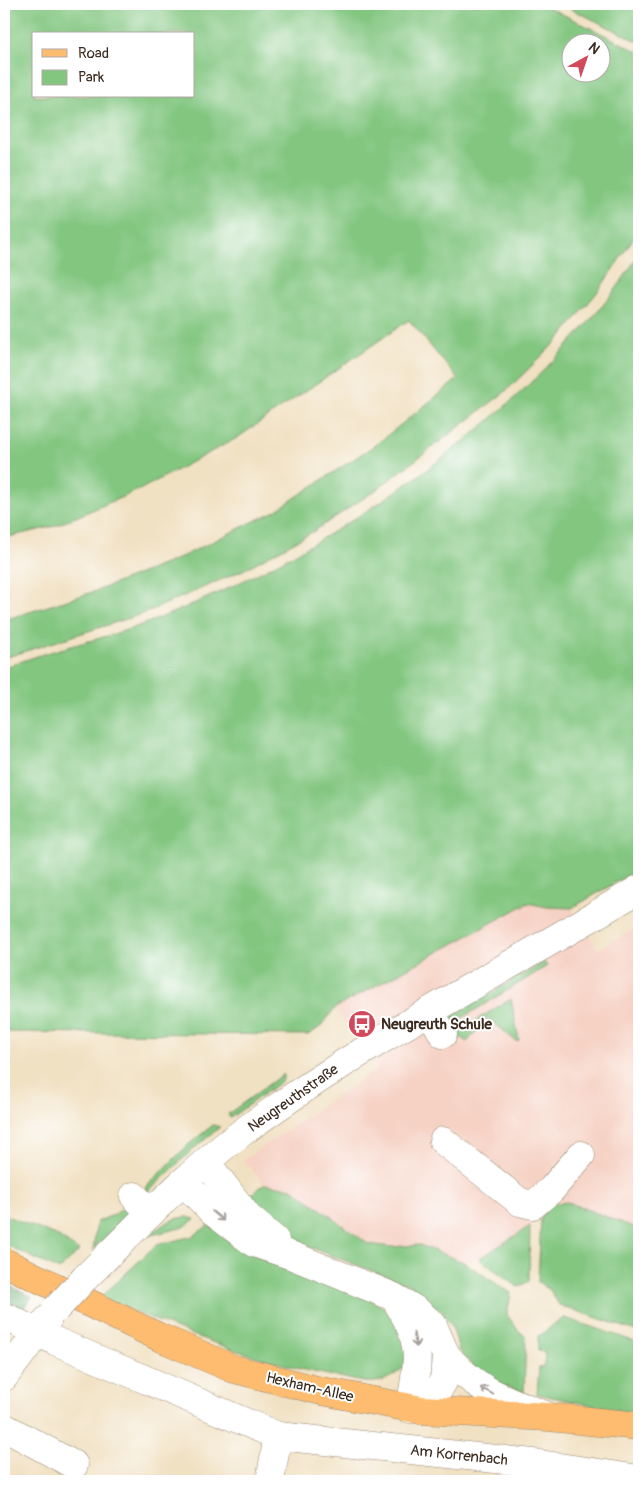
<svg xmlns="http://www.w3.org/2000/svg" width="643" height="1485" font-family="Pangolin,sans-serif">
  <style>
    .built { fill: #f6d2c4 }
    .green { fill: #82c680; stroke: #5e784f; fill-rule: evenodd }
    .forest { fill: #69ab6e; stroke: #526a46 }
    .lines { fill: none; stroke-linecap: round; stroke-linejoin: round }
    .minor-casing { stroke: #968670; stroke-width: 29 }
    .major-casing { stroke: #968670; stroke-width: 29 }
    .minor { stroke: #fff; stroke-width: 28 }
    .major { stroke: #fdbc70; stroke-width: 28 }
    .minor-bridge-casing { stroke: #968670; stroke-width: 29; stroke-linecap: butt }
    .minor-bridge { stroke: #fff; stroke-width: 28 }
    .oneway { stroke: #a79f9a }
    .labels { text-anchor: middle; stroke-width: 4; stroke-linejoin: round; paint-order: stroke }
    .poi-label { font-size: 15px; font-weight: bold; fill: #3b2a1e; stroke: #fff; text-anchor: start }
    .street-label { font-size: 15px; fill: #3b2a1e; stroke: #fff }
  </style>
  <rect width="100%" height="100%" fill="#fff"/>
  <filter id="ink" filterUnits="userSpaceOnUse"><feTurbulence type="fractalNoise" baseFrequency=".02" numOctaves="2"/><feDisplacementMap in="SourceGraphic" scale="10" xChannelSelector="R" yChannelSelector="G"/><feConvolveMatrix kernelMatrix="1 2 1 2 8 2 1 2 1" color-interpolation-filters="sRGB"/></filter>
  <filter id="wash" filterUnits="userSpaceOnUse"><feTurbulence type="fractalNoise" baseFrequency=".0096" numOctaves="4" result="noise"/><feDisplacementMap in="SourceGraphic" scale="20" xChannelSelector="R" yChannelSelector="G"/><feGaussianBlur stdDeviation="1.12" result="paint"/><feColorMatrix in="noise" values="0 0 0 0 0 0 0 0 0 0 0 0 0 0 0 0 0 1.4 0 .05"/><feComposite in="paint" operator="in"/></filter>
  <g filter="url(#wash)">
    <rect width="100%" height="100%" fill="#f1e1c3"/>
    <path class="built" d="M528,903L547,907L572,908L598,949L639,926V1229L567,1202L550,1204L541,1218L530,1226L479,1259L463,1262L420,1245L391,1247L368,1244L292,1188L265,1184L243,1160L377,1069L335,1008Z"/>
    <g class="green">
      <path d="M4,4H542L639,52V230L599,290L560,338L505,392L376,490L314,531L241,571L145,613L4,658V620L99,590L175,560L275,511L378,443L458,379L409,320L237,438L141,489L55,526L4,538ZM34,34H194V96H34ZM570,42H600V72H570Z"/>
      <path d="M561,4H639V42Z"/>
      <path d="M639,254V869L572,908L547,907L528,903L335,1008L319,1028L308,1035L4,1032V668C52,648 104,640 152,621C319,556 495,440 608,299C620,285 629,269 639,254Z"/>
      <path d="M544,962L547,966L454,1023L450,1017Z"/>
      <path d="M511,999L519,1040L517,1042L488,1018L467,1042L455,1033Z"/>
      <path d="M283,1074V1080L230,1118L228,1114Z"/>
      <path d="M213,1125L220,1127L192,1150L146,1194L147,1186L188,1145Z"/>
      <path d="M265,1184L292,1188L368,1244L391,1247L420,1245L463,1262L511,1293L507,1315L518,1330L526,1337L524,1392L484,1380L459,1350L452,1326L443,1313L412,1286L299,1243L273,1228L247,1197Z"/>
      <path d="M567,1202L639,1229V1332L559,1305L550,1290L538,1282L541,1218L550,1204Z"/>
      <path d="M129,1205L136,1206L93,1250L97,1222L113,1215Z"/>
      <path d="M4,1215L57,1236L79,1251L59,1270L4,1244Z"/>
      <path d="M187,1217L195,1219L184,1227L148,1236C161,1226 170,1218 187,1217Z"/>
      <path d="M209,1225L248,1252L287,1269L360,1293L386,1309L405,1328L406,1365C397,1374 387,1381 374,1382C363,1383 350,1379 340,1377C261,1364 173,1329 101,1297L156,1245L193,1236Z"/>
      <path d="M530,1226L529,1281L518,1287L479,1259Z"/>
      <path d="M565,1318L639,1343V1415L537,1394L539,1367L544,1366L545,1352L538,1351V1336C549,1332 554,1320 565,1318Z"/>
    </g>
    <path class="forest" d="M4,1283L32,1297L23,1309L4,1299Z"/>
  </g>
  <g filter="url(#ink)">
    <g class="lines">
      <defs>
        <g id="minor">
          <path d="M430,1011L443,1034"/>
          <path d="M443,1141L520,1202L533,1205L552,1189L581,1155"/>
          <path d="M206,1162L248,1217L275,1240"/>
          <path d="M183,1182L213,1212L254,1243L293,1256L394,1297L416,1310L433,1325L446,1355L444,1380L436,1394L421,1410"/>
          <path d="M134,1196L151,1213"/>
          <path d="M85,1278C135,1229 184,1176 240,1134C365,1041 506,970 639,889"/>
          <path d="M397,1302C424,1345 418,1360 410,1409"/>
          <path d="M4,1316L55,1341L278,1436L533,1463L639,1479"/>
          <path d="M446,1355C476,1391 503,1398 545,1415"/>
          <path d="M4,1377L48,1319"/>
          <path d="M4,1427L74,1465"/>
          <path d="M270,1481L278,1436"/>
        </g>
        <path id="major" d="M4,1262L159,1337L234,1369L317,1390L421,1410L548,1417L639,1426"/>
      </defs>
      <use href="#minor" class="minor-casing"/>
      <use href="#major" class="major-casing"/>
      <use href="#minor" class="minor"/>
      <use href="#major" class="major"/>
      <defs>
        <path id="minor-bridge" d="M56,1309L85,1278"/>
      </defs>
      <use href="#minor-bridge" class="minor-bridge-casing"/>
      <use href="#minor-bridge" class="minor-bridge"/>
    </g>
    <defs><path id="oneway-shaft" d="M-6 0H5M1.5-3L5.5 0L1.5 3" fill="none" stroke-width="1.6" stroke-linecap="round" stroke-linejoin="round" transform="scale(1.25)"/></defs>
    <g class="oneway">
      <use href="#oneway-shaft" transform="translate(218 1216) rotate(40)"/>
      <use href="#oneway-shaft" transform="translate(415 1340) rotate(78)"/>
      <use href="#oneway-shaft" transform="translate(487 1391) rotate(-152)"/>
    </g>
  </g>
  <defs>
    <symbol id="bus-disc" viewBox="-11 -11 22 22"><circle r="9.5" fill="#d1495b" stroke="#fff"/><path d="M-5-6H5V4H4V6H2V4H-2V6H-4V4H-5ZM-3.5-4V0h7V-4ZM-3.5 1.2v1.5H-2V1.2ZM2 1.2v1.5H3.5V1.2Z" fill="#fff"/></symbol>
  </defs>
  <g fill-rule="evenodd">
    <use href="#bus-disc" x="346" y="1008" width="32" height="32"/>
  </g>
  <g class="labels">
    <g class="poi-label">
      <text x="381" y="1029">Neugreuth Schule</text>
    </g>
    <g class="street-label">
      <text transform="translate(293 1098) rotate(-35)" y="5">Neugreuthstraße</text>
      <text transform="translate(310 1387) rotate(13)" y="5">Hexham-Allee</text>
      <text transform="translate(459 1455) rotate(6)" y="5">Am Korrenbach</text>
    </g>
  </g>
  <rect width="643" height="1485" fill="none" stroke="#fff" stroke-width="20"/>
  <rect x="32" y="32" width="162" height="65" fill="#ffffff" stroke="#b1aaa5"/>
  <rect x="42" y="49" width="25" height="8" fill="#fdbc70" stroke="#b1aaa5"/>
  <text x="78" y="58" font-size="15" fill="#3b2a1e">Road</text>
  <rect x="42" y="70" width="25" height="15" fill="#82c680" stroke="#b1aaa5"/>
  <text x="78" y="82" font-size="15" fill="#3b2a1e">Park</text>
  <g transform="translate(586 58) rotate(40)"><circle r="24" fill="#ffffff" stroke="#b1aaa5"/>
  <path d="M0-4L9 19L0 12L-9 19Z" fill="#d1495b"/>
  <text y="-8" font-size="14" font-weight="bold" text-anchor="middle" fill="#3b2a1e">N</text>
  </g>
</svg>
